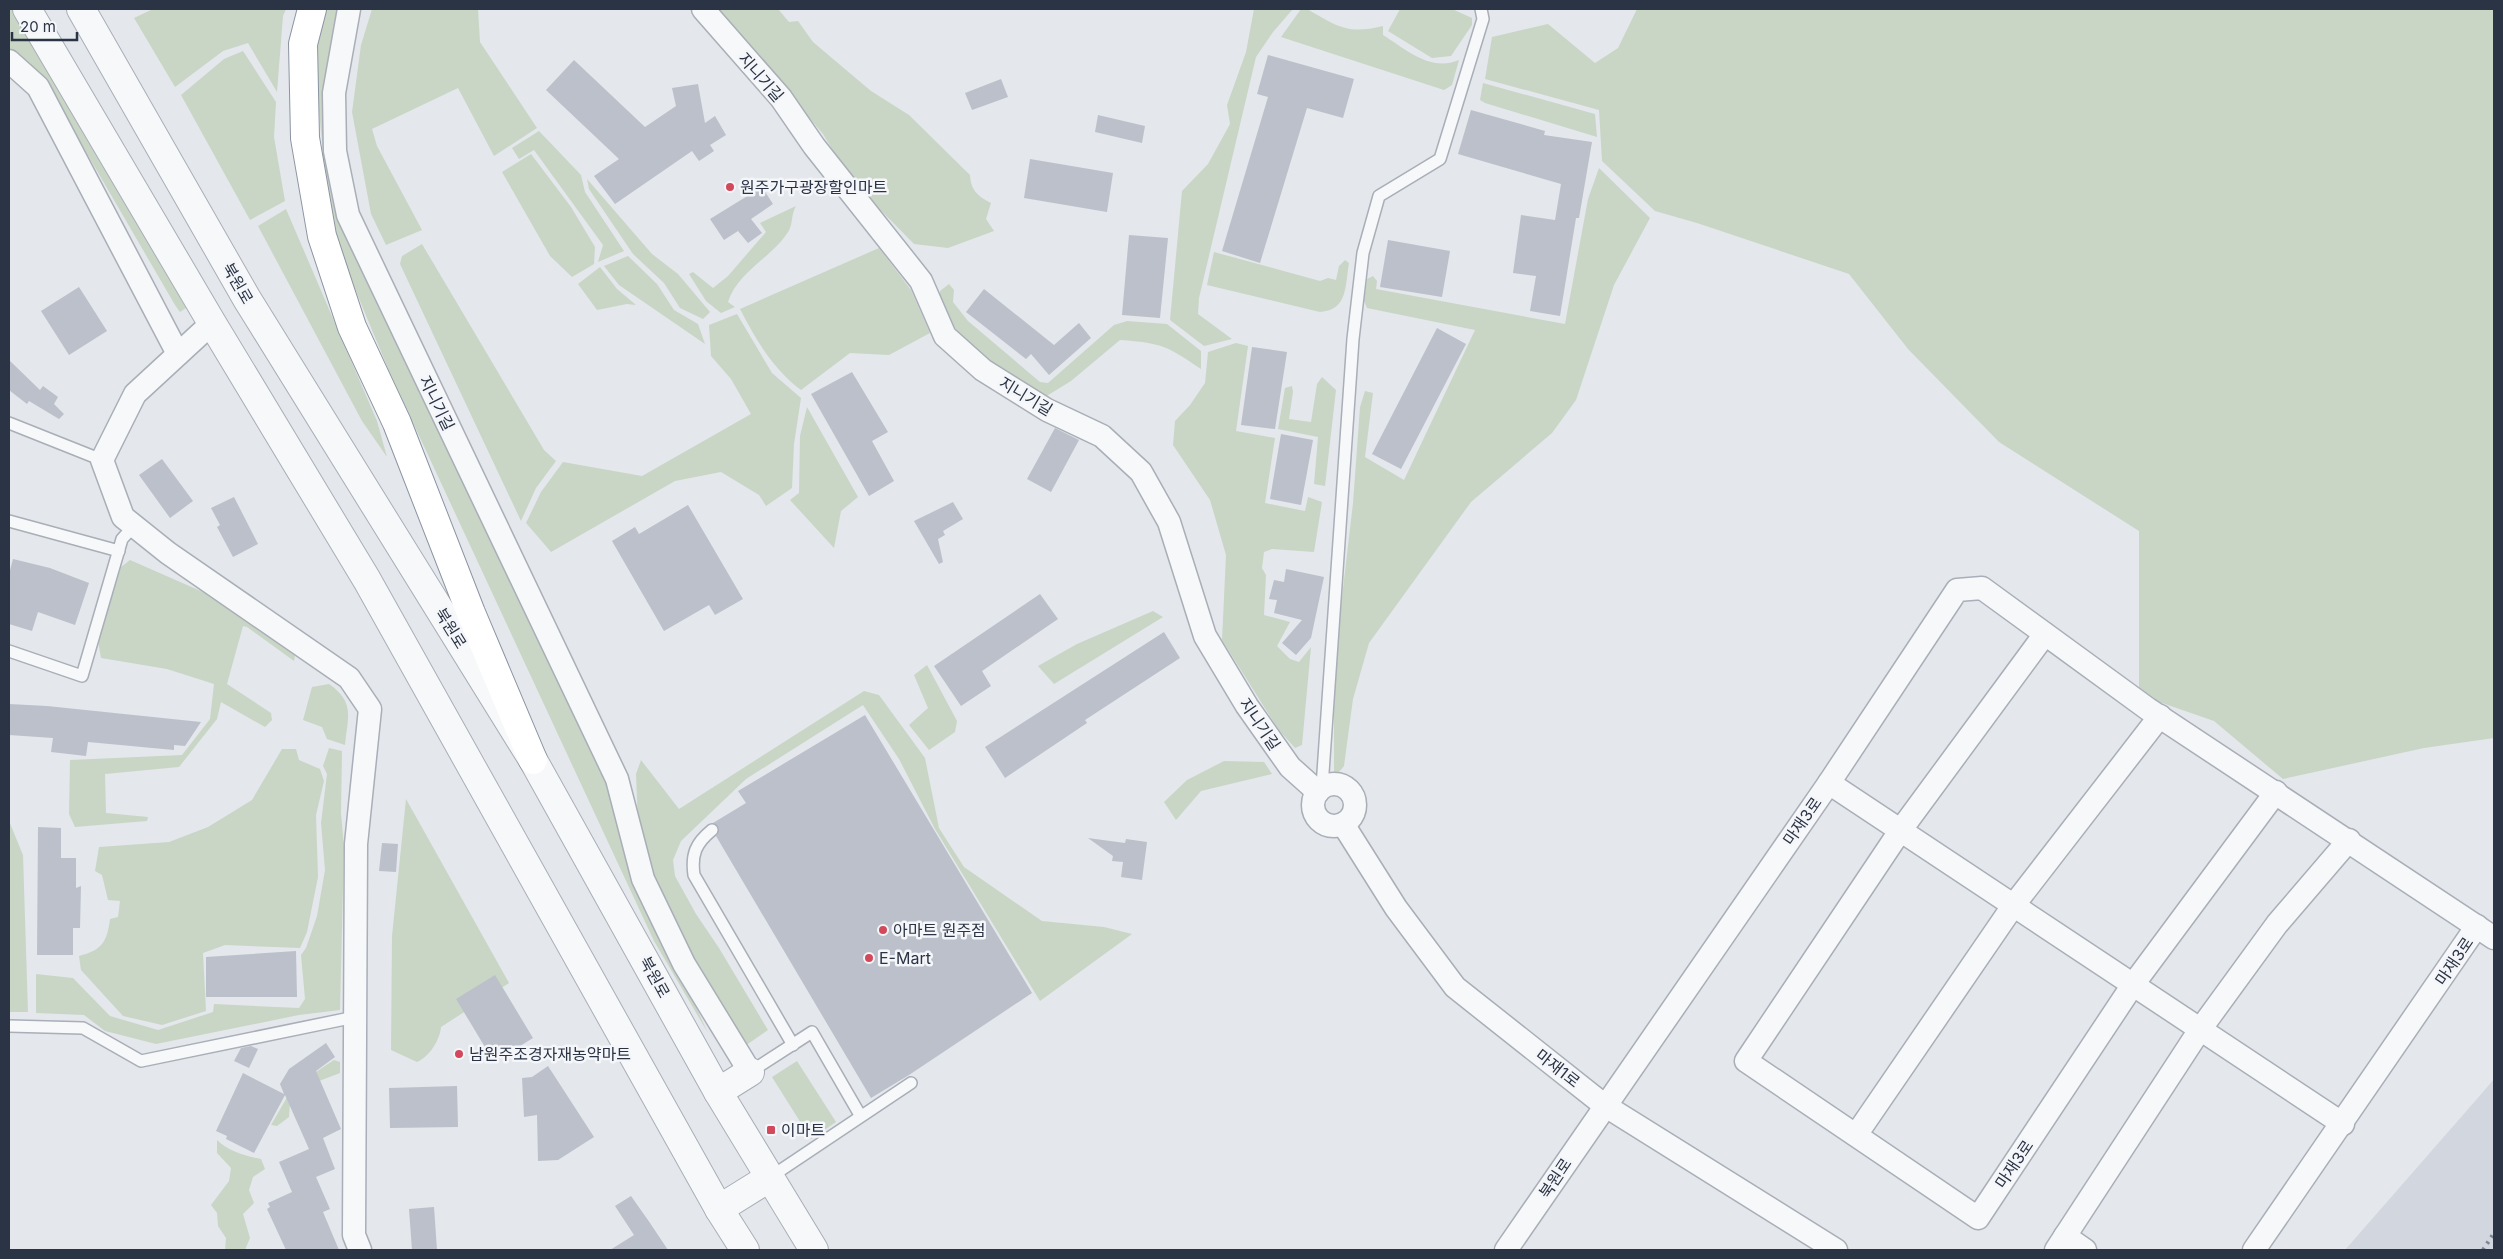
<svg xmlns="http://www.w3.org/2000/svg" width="2503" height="1259" font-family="Inter,'Noto Sans KR',sans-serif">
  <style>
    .built { fill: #d2d6de }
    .green { fill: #c9d6c5 }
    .building { fill: #bbc0ca }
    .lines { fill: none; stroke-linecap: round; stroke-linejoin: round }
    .service-casing { stroke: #a9aeb7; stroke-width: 14 }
    .minor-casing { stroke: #a9aeb7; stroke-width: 25 }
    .tertiary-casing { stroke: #a9aeb7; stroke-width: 30 }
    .motorway-casing { stroke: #8b94a3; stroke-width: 30 }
    .service { stroke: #f7f8fa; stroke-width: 11 }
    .minor { stroke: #f7f8fa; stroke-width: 22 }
    .tertiary { stroke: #f7f8fa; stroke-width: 28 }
    .motorway { stroke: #fff; stroke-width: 28 }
    .rail { stroke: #7d8696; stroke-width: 4; stroke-dasharray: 2.5 5; stroke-linecap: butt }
    .poi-dot { fill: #d1495b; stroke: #f4f6f9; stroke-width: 2 }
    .labels { text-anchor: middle; stroke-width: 5; stroke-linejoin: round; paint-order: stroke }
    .street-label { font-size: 16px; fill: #2b3445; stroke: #f4f6f9 }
    .poi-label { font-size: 16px; fill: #2b3445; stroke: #f4f6f9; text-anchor: start }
  </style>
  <rect width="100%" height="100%" fill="#e4e7ec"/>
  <path class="built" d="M2494,1079V1250H2345L2483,1092Z"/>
  <g class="green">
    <path d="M9,9H12L186,308L180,312L175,305L43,78L9,48Z"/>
    <path d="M153,9H286L283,16L277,92L248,43L223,51L175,87L134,18Z"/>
    <path d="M324,9H345L330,155L608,777L663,936L708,1033L654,941L389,371L331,231L314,62Z"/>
    <path d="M372,9H478L480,42L537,128L494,156L458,88L372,129L377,146L422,230L386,245L371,214L352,112L361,45Z"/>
    <path d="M718,9H778L789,22L798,21L813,42L871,91L909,115L970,175C971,191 978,196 991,203L986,219L994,231L948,248L914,244L850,179L823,134Z"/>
    <path d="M1254,9H1293L1273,32L1256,57L1199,298L1198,314L1232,339L1204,346L1170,320L1182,191L1208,164L1230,124L1227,105L1246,52Z"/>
    <path d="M1301,9H1307C1337,26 1347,35 1383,26V35C1407,50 1430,72 1459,60L1452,85L1444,90L1281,37Z"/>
    <path d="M1400,9H1452L1472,18V25L1451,56L1432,58L1388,31Z"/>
    <path d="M1637,9H2494V738L2424,748L2283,779L2214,721L2139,695V531L1999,442L1908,349L1849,274L1697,223L1655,211L1602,161L1599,110L1485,79L1492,37L1548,24L1595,63L1618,48Z"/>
    <path d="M243,51L276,102L274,137L285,201L250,220L181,95L224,59Z"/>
    <path d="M1483,83L1595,114L1597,137L1485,103L1480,100Z"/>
    <path d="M539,131L581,175L585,192L624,251L598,262L603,245L534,150L519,159L512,148Z"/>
    <path d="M531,154L571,207L595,247L594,264L572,277L550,256L502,172Z"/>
    <path d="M1599,168L1650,218L1614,285L1576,400L1552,433L1471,502L1369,643L1353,699L1344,766L1334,778V685L1339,623L1353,503L1360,407L1365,391L1373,393L1365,457L1404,480L1475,330L1367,308L1364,301L1367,279L1373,276L1377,281L1376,289L1565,324L1588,199Z"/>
    <path d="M587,179L652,254L678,274L710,312L703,319L680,308L664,283L633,254L589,189Z"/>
    <path d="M796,206C790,216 794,226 786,235C769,259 737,273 728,302L735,307L721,313L706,301L689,274L693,272L713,288L728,276L766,232L760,223Z"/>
    <path d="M286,209L377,421L387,457L362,421L258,226Z"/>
    <path d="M422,244L544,450L556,461L536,488L521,521L400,264L402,256Z"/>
    <path d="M879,248L911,290L930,333L889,355L850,353L801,390C773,369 756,340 740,309Z"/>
    <path d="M1214,252L1320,281L1328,278L1336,280L1339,266L1345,260L1349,263C1345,286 1348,310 1320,312L1207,285Z"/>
    <path d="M628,256L657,284L674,310L698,324L705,344L619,285L604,266Z"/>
    <path d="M600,267L617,289L636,305L627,304L597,310L578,284Z"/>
    <path d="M949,284L954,290L953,302L968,321L1040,382L1048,383L1114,325L1127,321L1167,324L1201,351V369C1167,346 1162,343 1120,340L1071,381L1045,397L1027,393L960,336L939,301L940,291Z"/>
    <path d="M737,314L772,373L801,398L794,444L792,488L766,506L759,495L721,472L675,481L551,552L526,523L541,492L563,462L642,476L751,414L731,379L711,356L709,325Z"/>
    <path d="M1236,343L1248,346L1236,431L1275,438L1265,503L1305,511L1308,497L1322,502L1314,552L1272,549L1264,552L1262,568L1266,575L1264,615L1290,622L1277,646L1290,659L1299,662L1311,647L1302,745L1295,748L1278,729L1222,640L1226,555L1210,500L1173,445L1175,421L1190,405L1205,383L1208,352Z"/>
    <path d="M1322,377L1336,390L1325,486L1314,484L1318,437L1278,429L1285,388L1292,386L1293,392L1289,419L1311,422L1317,384Z"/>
    <path d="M807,407L858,497L841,511L834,548L790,500L799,493L800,436Z"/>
    <path d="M130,560L244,610L296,650L294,661L247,627L243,626L227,684L271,713L272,720L265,727L221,702L217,719L179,767L105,774L106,813L148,817L147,821L75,827L69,814L70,760L182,755L210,719L214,684L167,669L101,658L98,641L121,567Z"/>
    <path d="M1153,611L1163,617L1054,684L1038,666L1077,644Z"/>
    <path d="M927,665L957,721L955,732L929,750L909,725L928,708L914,675Z"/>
    <path d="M329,684C355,702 348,717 345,745L327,739L322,727L303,720L312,687Z"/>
    <path d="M864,691L879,695L925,758L939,828L964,867L1042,921L1104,927L1132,934L1040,1001L935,829L899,759L863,705L746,779L681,841L673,860L675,876L696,914L719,948L768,1030L745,1046L724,1015L649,875L638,824L636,774L641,760L679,809Z"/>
    <path d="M329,748L342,751L341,813L344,847L340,1010L299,1015L156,1044L105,1031L84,1015L36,1013V974L73,978L110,1016L158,1030L213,1012L214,1004L299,1008L305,999L301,955L306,948L317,916L325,870L321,823L327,774L323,766Z"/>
    <path d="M282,749H296L299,760L320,769L324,781L316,815L318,877L307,932L300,948L225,945L203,953L206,1011L162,1025L123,1016L81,970L79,956C102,950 107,942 110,919L118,917L120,901L108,900L102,875L95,871L99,847L169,842L208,827L252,800Z"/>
    <path d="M1224,761L1264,762L1272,774L1201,791L1176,820L1164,802L1187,780Z"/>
    <path d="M406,799L509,983L441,1027C440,1040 429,1057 417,1062L391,1050L392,936Z"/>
    <path d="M9,821L23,855L28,1012H9Z"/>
    <path d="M334,1060L340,1062V1073L314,1083L290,1103L289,1117L277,1126L271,1125L293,1087Z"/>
    <path d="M797,1061L836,1122L811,1139L772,1077Z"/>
    <path d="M217,1140C228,1151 245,1156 261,1159L265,1169L253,1177L249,1190L254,1203L243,1214L250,1238L245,1250H225L226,1238L218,1226L217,1213L211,1205L229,1181L231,1168L217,1153Z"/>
  </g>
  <g class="building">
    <path d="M1268,55L1354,79L1343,118L1307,108L1260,263L1222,251L1268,97L1257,94Z"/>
    <path d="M574,60L645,127L676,106L672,88L698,84L705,123L715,116L726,135L710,145L714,151L699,161L692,151L615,204L594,176L619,159L546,90Z"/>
    <path d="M1001,79L1008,97L972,110L965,93Z"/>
    <path d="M1471,110L1545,131L1544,135L1592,142L1579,218H1576L1560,316L1530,311L1536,276L1513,273L1521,215L1555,220L1561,184L1458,154Z"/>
    <path d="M1098,115L1145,126L1142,143L1095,132Z"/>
    <path d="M1030,159L1113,173L1107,212L1024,198Z"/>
    <path d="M762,187L773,204L751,219L762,233L748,243L738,231L724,240L710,219Z"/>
    <path d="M1129,235L1168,238L1160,318L1122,315Z"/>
    <path d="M1388,240L1450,251L1442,297L1380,287Z"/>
    <path d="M79,287L107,331L69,355L41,311Z"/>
    <path d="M984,289L1054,345L1079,323L1091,338L1049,375L1031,354L1026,359L966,312Z"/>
    <path d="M1437,328L1466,344L1401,469L1372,454Z"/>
    <path d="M1252,347L1287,352L1275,429L1241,425Z"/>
    <path d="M9,360L40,390L43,386L58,397L54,404L64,414L59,419L29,401L27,404L9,390Z"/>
    <path d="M852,372L888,432L872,441L894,481L869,496L811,394Z"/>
    <path d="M1055,428L1079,440L1051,492L1027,479Z"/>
    <path d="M1281,434L1313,440L1301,505L1270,499Z"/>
    <path d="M162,459L193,501L170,518L139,475Z"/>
    <path d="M234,497L258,544L233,557L217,527L220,525L211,508Z"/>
    <path d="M953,502L963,519L943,531L945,535L938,539L943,562L939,564L914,521Z"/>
    <path d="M688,505L743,599L715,615L709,605L664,631L612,541L635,527L639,534Z"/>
    <path d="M13,559L50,568L89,583L75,625L38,612L32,631L9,624V574Z"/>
    <path d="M1286,569L1324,577L1311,638L1296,655L1282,643L1302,620L1274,613L1277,600L1269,599L1274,580L1284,582Z"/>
    <path d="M1040,594L1058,619L982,671L991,686L961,706L934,666Z"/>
    <path d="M1164,632L1180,658L1085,720L1087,723L1005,778L985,747Z"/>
    <path d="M9,704L47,706L201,722L185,746L174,745V750L88,742L86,756L51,752L53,738L9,735Z"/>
    <path d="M865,715L1032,993L909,1075L871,1098L716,836L719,828L713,823L746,803L738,791Z"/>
    <path d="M38,827L61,828V858H76V888L81,886L80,928H73V955H37Z"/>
    <path d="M1088,838L1125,843L1126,839L1147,842L1142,880L1121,877L1123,862L1112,861L1113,856Z"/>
    <path d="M382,843L398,844L396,872L379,871Z"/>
    <path d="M296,951L297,997H206V957Z"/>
    <path d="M495,975L533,1038L494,1062L456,999Z"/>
    <path d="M326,1043L335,1057L316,1071L341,1129L323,1138L335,1169L316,1177L330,1209L323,1212L339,1250H286L267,1209L270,1207L268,1203L292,1192L279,1162L309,1149L285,1095L254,1153L226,1139L227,1136L216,1131L243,1073L284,1094L280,1084L289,1069Z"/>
    <path d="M251,1046L258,1049L249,1068L234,1061L241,1048Z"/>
    <path d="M548,1066L594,1137L558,1160L538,1161L537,1115L524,1117L522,1078L532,1077Z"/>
    <path d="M457,1086L458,1127L390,1128L389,1088Z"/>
    <path d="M631,1196L650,1223L668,1250H610L634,1235L615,1206Z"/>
    <path d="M434,1207L437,1250H412L409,1209Z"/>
  </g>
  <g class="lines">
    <defs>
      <g id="service">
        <path d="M9,423L102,460"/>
        <path d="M9,521L119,551"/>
        <path d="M9,651L82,676L122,539L134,526"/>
        <path d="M1322,787L1353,339L1363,253L1379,196L1440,159L1483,19L1481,9"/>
        <path d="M712,830C696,843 691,854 694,875L793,1045"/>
        <path d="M9,1026L83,1028L141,1061L355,1017"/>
        <path d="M750,1072L812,1032L860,1115"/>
        <path d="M769,1178L911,1083"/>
      </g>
      <g id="minor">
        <path d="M349,9L334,93L335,151L348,215L617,779L643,879L684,964L750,1072"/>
        <path d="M703,9L781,98L814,146L921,281L945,336L983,370L1047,410L1102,436L1141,472L1169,522L1205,636L1247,706L1290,767L1318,792"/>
        <path d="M9,61L38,87L178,354"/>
        <path d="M212,323L135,394L102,460L123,517L168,553L349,678L370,709L356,844L354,1235L360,1250"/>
        <path d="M2045,634L1900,831L1746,1061L1978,1218L2132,986L2276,792"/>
        <path d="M1829,783L2343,1124"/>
        <circle cx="1334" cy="805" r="21"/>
        <path d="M1343,824L1396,908L1455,987L1604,1105L1836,1250"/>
        <path d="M1856,1135L2013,906L2160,716"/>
        <path d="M2065,1236L2085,1250"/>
        <path d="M1506,1250L1829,783L1957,590L1982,588L2148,709L2494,938"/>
        <path d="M2056,1250L2199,1031L2277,924L2349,840"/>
        <path d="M2254,1250L2477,926"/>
      </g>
      <g id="tertiary">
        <path d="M27,9L212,323L367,580L719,1209L745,1250"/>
        <path d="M81,9L247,299L533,760L718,1092L814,1250"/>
        <path d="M718,1092L750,1072"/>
        <path d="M719,1209L769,1178"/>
      </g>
      <path id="motorway" d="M312,9L303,44L305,138L322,236L352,327L397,423L471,613L533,760"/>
    </defs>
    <use href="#service" class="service-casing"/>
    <use href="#minor" class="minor-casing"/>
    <use href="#tertiary" class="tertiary-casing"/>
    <use href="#motorway" class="motorway-casing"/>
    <use href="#service" class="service"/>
    <use href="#minor" class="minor"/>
    <use href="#tertiary" class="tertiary"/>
    <use href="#motorway" class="motorway"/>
    <path class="rail" d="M2483,1250L2494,1233"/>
  </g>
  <g class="poi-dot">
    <circle cx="730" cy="187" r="5"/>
    <circle cx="883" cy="930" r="5"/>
    <circle cx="869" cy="958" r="5"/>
    <circle cx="459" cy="1054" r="5"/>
    <rect x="766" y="1125" width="10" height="10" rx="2.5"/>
  </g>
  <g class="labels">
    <g class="street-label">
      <text transform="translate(761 77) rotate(49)" y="6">지니기길</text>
      <text transform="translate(238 283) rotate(60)" y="6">북원로</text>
      <text transform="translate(1026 396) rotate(31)" y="6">지니기길</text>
      <text transform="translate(437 403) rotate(64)" y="6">지니기길</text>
      <text transform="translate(451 628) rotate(58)" y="6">북원로</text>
      <text transform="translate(1260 724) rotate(56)" y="6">지니기길</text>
      <text transform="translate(1802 821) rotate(-55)" y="6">마재3로</text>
      <text transform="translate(2454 961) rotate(-56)" y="6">마재3로</text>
      <text transform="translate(655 977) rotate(61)" y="6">북원로</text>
      <text transform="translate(1558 1068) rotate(38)" y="6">마재1로</text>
      <text transform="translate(2014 1164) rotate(-56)" y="6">마재3로</text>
      <text transform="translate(1555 1178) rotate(-56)" y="6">북원로</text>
    </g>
    <g class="poi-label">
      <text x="740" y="193">원주가구광장할인마트</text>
      <text x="893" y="936">아마트 원주점</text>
      <text x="879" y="964">E-Mart</text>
      <text x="469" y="1060">남원주조경자재농약마트</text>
      <text x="781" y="1136">이마트</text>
    </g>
  </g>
  <rect width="2503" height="1259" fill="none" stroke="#2b3445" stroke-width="20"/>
  <path d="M12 32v8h65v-8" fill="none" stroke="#2b3445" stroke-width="2.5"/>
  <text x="20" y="32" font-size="15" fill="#2b3445" stroke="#f4f6f9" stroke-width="4" paint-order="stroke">20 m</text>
</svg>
